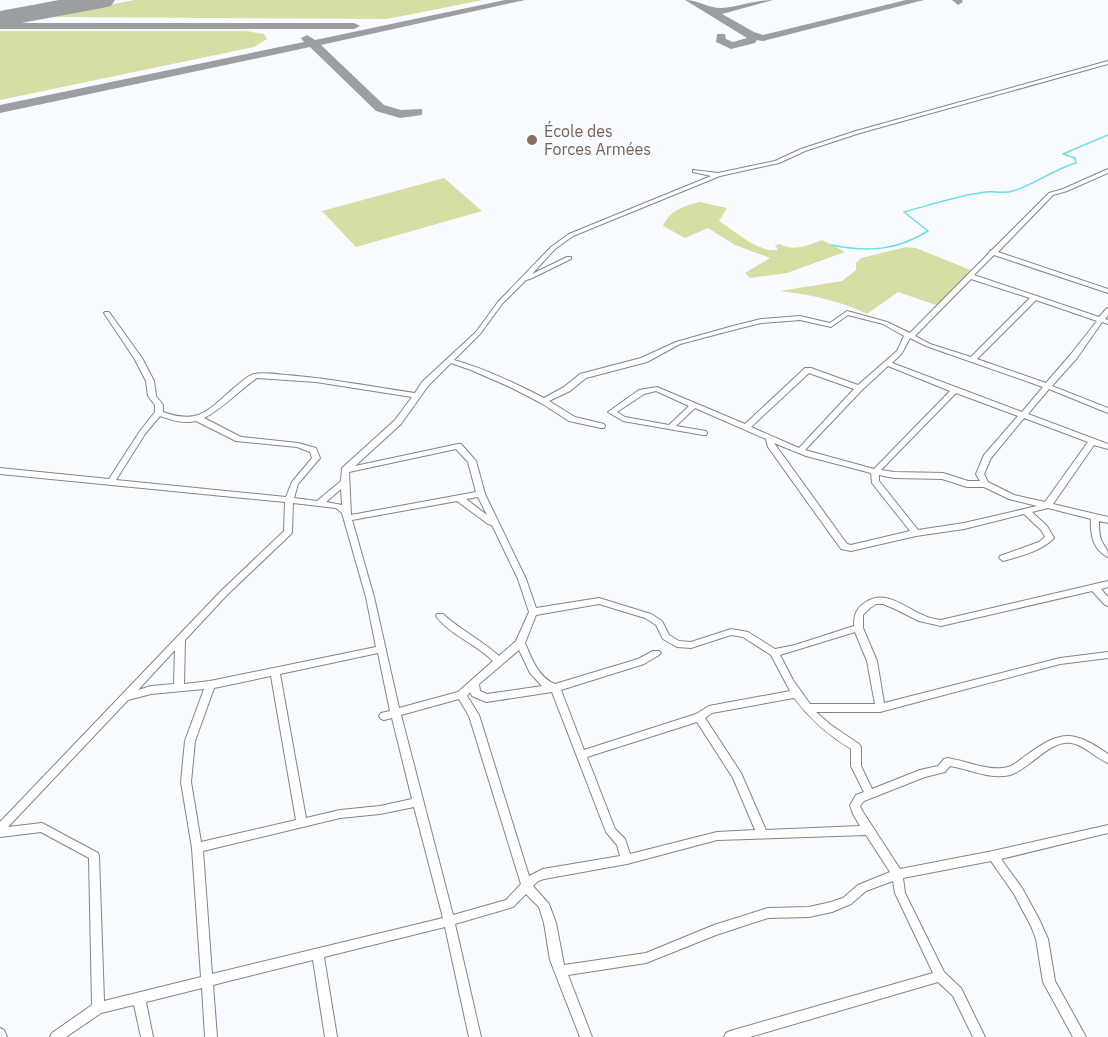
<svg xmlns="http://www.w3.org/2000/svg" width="1108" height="1037" font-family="'IBM Plex Sans',sans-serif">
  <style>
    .green { fill: #d6dea6 }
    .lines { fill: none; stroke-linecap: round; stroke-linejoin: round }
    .stream { stroke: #6bdee2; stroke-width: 1.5 }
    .taxiway { fill: #9c9fa2; fill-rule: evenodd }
    .runway { fill: #9c9fa2; fill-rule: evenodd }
    .minor-casing { stroke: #80858b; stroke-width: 2 }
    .minor { fill: #fff; fill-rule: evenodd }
    .education-dot { fill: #8d6e63; stroke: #f8fbff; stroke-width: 2 }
    .labels { text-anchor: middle; stroke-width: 4.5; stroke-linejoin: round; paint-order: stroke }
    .far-education-label { font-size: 16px; fill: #785e54; stroke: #f8fbff; text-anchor: start }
  </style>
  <rect width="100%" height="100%" fill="#f8fbff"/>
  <g class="green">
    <path d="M134,0H483L387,19L51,17Z"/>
    <path d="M0,31H246L264,34L267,39L254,47L0,100Z"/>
    <path d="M444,178L482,211L356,247L322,211Z"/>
    <path d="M700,202L727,208L719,221C735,231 758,253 778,250L775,245L780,244C793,252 809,245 822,240L845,252L787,273L750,278L745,273L770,258L735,245L708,228L685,238L663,226C670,210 684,206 700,202Z"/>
    <path d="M906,247L916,248L973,271L939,306L898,292L867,314C839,300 810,295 780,291L842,281L856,270V263L861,258Z"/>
  </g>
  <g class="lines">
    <path class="stream" d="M831,245C868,252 896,251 928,231L904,212C930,205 959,195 986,192C995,191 1004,194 1013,191C1036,184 1052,170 1076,163L1075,158L1063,154L1108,135"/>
    <g class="taxiway">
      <path d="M505,0H525L321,45L384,105L401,110L422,109V115L400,118L376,111L310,47L0,113V105L304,42L301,38L307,35L315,40Z"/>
      <path d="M685,0C698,0 708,8 721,8C739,7 755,0 773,0L722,14L754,32L763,35L906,0H924L763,41L757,40L755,43L731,49L716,42L717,34H725L726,39L733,42L747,38Z"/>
      <path d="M952,0H962L963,2L958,5Z"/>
      <path d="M0,23H354L360,26L354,29H0Z"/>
    </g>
    <path class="runway" d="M59,0H115L111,6L102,8L0,27V11Z"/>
    <defs>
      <g id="minor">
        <path d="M1108,61V64L860,133L805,151L779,163L720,176L573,236L555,249L532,274L567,257H571V259L530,279L526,280L502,304L480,334L454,360C486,369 515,383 544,398L564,387L580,374L641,358L676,342L733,326L761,319L800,316L830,323L847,311L887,322L910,333L989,253L990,251L992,250L1049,193L1063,189L1108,169V173L1067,191L1053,195L998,252L1108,289V293L994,255L974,275L1099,317L1106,309L1108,308V315L1105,319L1108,320V324L1102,322L1077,358L1052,386L1108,408V413L1049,389L1028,414L1108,444V449L1094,445L1053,504L1108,517V523L1099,521C1099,528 1099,536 1102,542C1106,549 1108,549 1108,557C1093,550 1090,534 1091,519L1048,508L1032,512L1047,526L1054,538C1042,551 1020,556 1003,561L999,558L1000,556L1039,542L1045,537L1041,530L1024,514L964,529L916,536L851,551L841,549L768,447L766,439L695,408L676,426L706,431L707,433L706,435H703L623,421L608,412L639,390L657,387L745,424L805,368H811L858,385L897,351L904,336L883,324L848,315L831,327L800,320L761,323L737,329L680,344L647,362L586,378L570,391L549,401L575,417L604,424L605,426L604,428H601L569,421L541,403L510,387L471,370L451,363L428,386L401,424L355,466L458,444H461L476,461L485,494L526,579L536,608L599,598L651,614L662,621L669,635L679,641L691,642L731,629L748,632L775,649L795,645L854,626C854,615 856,608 866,602C886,589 905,608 923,615C928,618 935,619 941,620L1108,581V587L1101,589L1108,597V606L1105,605L1092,591L941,626L919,621L895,609L883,604H876L870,608L863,615V628L877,661L884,703L1060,658L1108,652V658L1060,664L880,712H816L831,725L859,744L861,747V766L872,789L920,770L938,766L944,759L948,758C967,761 989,772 1008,767C1015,765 1022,758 1028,754C1062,730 1073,730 1108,754V763C1095,758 1085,745 1071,743C1049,740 1030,769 1010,775C990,780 970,769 950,766L945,772L925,777L864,801L860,806L863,812L900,869L993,851L1108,825V833L1001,859L1022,888L1039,919L1048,939L1055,981L1086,1037H1073L1043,982L1036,939L1031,926L1014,894L991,861L903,878L905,893L944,972L961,988L985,1037H973L953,996L938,982L750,1037H724L726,1033L730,1031L933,973L895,893L893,881L866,891L851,904L832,912L809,917L768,918L716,935L646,963L568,975L592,1037H580L550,960L544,923L539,907L526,894L513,907L455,924L481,1037H469L445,927L324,957L337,1037H325L313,960L213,985L217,1037H205L202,988L146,1002L153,1037H141L134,1005L101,1013L66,1037H50L52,1033L92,1005L89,858L41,832L0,837V822L221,591L284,531L285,502L0,474V468L109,479L140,431L155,412V405L148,396L146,381L134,358L104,313L105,312H109L142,358L154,381L156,396L163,405V412C200,425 208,410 235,387C240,383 247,376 254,374C263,372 277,374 286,375C329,378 372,387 415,393L422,382L476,332L498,302L551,247L569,234L711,176L693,172V170L718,173L775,161L801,149L856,131ZM971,279L1030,298L971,357L930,344L915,336ZM1036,300L1097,321L1071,354L1046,383L977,359ZM910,338L926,346L1043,387L1022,412L892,363L902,353ZM888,366L950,391L874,469L805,450L862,390ZM809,373L854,389L799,448L751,427ZM257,378L316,382L412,397L395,420L342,468L341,481L317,501L294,498L298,484L320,458L316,448L298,443L241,437L204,418C224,408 238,391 257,378ZM656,391L689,406L669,425L625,417L617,412L644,394ZM956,393L1018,416L984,455L976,474L980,481H968L943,473L894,472L881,470ZM160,416C172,420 183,424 196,421L236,441L297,447L310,452L312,458L292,482L286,497L116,480L145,434ZM1024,418L1088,442L1045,502L1014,495L988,482L984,474L991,458ZM774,443L806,456L871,473L872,483L910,531L851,545L847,544ZM456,449L468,462L476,492L351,515L349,472ZM879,475L894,478L942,479L967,487H984L1009,499L1037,506L964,523L918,530L879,481ZM341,489L342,505L326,502ZM478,497L487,515L466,499ZM457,501L488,524L492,525L518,579L529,612L516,641L499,656C482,640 460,630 443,614H437L436,616C450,635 476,644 493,661L458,692L399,708L374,597L352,520ZM293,503L336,508L342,513L366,597L376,647L210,681L184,684L185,640L227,595L291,534L292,532ZM599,604L645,618L656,625L663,639L677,647L691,648L731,635L743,637L771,655L790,691L709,706L696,714L584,750L561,690L644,664L659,655L661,653L659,651H653L638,659L555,684C538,677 532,659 525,643L536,615ZM855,632L867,661L875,704H810L793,680L780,655ZM175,650L174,684L151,686L138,690ZM519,650L530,673L542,686L487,694L480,691L479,684ZM378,653L390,711L381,713L379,716L381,719L384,720L392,718L412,799L380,806L340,810L306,818L280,674ZM271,676L296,820L201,842L191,782L195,741L214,688ZM204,689L185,741L181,782L192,848L201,977L104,1001L99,856L98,853L42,823L8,827L128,700L151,694ZM470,692L472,696L486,702L552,692L606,832L617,845L620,856L543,869L529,876L479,715L467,696ZM794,698C810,719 828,735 851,749V766L864,792L856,795L850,805L853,814L860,826L766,830L741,773L705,718L712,713ZM459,699L469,716L521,884L506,900L453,915L401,715ZM697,722L733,778L755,830L717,832L630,854L625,839L615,829L587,757ZM414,807L443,918L212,974L203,851L340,818L380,814ZM866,835L890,872L858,885L843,898L831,902L809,907L768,908L714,925L646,953L564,965L556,923L549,904L533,886L538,881L544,879L627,864L717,840Z"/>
        <path d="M0,1028L4,1030L7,1037H0Z"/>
      </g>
    </defs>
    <use href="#minor" class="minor-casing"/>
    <use href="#minor" class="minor"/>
  </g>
  <circle class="education-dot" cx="532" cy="140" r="6"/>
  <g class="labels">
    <g class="far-education-label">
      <text x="544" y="137">École des<tspan x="544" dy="18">Forces Armées</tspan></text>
    </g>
  </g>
</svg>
